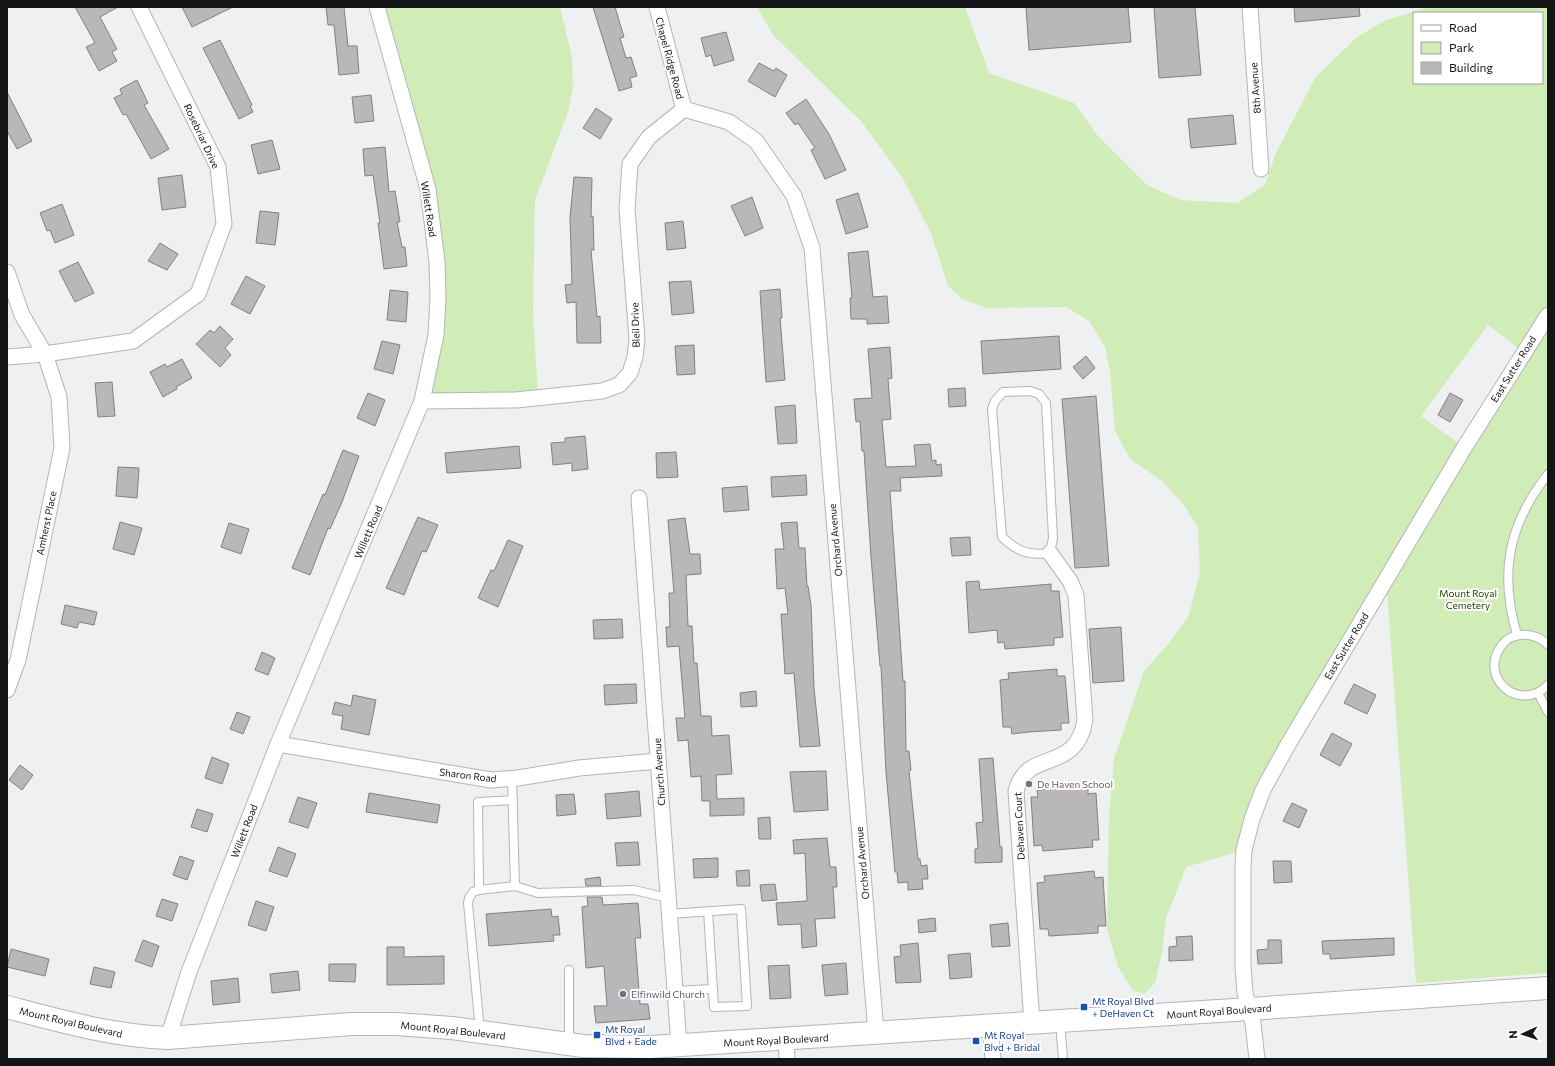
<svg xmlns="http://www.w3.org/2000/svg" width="1555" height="1066" font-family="Commissioner,sans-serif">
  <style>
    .green { fill: #d0edb7; fill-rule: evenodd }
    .building { fill: #b9b7b9; stroke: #828082 }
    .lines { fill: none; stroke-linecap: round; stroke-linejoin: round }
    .lane-casing { stroke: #b3b5b7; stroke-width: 10 }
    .street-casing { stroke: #b3b5b7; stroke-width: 17 }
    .secondary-casing { stroke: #b3b5b7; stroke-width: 24 }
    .lane { stroke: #fff; stroke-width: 8 }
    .street { stroke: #fff; stroke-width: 15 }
    .secondary { stroke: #fff; stroke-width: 22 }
    .education-dot { fill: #8d6e63; stroke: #fff; stroke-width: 1.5 }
    .worship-dot { fill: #6b7280; stroke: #fff; stroke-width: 1.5 }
    .transit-dot { fill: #1a4fb4; stroke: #fff; stroke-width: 1.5 }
    .labels { text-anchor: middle; stroke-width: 4; stroke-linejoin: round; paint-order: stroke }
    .street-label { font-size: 10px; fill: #141516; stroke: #fff }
    .park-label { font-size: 10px; fill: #274006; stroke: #fff }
    .education-label { font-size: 10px; fill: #785e54; stroke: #fff; text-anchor: start }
    .worship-label { font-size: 10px; fill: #5b616d; stroke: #fff; text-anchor: start }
    .transit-label { font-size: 10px; fill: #164399; stroke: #fff; text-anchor: start }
  </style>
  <rect width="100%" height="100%" fill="#eef0f2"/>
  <g class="green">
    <path d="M377,7H560L572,57L573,88L568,112L535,200L533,311L538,398L422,401L436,335L428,189Z"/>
    <path d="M757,7H965L989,73L1074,103L1098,136L1147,185L1180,200L1237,203L1265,185L1275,155L1315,78L1357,37L1386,20L1430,7H1548V973L1416,983L1386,580L1305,716L1244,850L1186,867L1166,918L1162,953L1155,983L1144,994L1133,990L1118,967L1107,928L1109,815L1114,759L1144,671L1171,641L1189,615L1200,572L1198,528L1184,505L1162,481L1130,459L1115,431L1110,372L1105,347L1089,321L1066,307L987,308L962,299L948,286L931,233L902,177L861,121L773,35ZM1414,13H1542V83H1414ZM1488,325L1521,350L1464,447L1421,416Z"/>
  </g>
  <g class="building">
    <path d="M75,7H118L100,17L117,49L112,52L117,61L99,71L86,47L95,43Z"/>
    <path d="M182,7H233L192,27Z"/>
    <path d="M326,7H344L348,46H357L359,73L339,75L334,25H328Z"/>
    <path d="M593,7H615L624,37L620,38L626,58L631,57L637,76L630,78L632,87L619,91Z"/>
    <path d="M1026,7H1128L1131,42L1029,50Z"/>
    <path d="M1154,7H1195L1201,75L1159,78Z"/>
    <path d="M1294,7H1359L1360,16L1295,22Z"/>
    <path d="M726,32L734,60L714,66L711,55L706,57L701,38Z"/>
    <path d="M220,40L252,105L250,106L253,112L239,119L203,48Z"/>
    <path d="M759,63L774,71L776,68L787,75L775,97L748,81Z"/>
    <path d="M137,80L148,103L144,105L169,149L151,159L126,114L123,115L114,98L122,94L120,89Z"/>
    <path d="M7,92L32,141L17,149L7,131Z"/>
    <path d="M371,95L374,121L355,123L352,97Z"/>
    <path d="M806,99L829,134L846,170L825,179L811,150L815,148L798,123L795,125L786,113Z"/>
    <path d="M596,108L612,119L600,139L583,128Z"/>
    <path d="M1233,115L1236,144L1191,148L1188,119Z"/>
    <path d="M272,140L280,169L258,174L251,145Z"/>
    <path d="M385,147L389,192L395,191L400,222H397L402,247H405L407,266L384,269L378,223H380L373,175L365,176L363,149Z"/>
    <path d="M182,175L186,207L162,210L158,178Z"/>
    <path d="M574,177L592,178L591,217L593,216L594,250H591L597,317L600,316L601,343H577L576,302L567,303L565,285L572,284L570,217Z"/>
    <path d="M858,193L868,227L846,234L836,200Z"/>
    <path d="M752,197L763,228L745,236L731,206Z"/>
    <path d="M62,204L74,235L55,243L50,230L47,231L40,213Z"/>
    <path d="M260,211L279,213L275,245L256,243Z"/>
    <path d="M683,221L686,248L667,250L665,223Z"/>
    <path d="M160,243L178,254L167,270L148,261Z"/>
    <path d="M868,251L873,297L887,296L889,323L867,324V319H851L850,298H852L848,253Z"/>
    <path d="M78,262L94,293L75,302L59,271Z"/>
    <path d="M246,276L265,286L250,314L231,304Z"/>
    <path d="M691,281L694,313L672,315L669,282Z"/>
    <path d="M780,289L782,318H780L785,380L766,382L760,291Z"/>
    <path d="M390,290L408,292L406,322L387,320Z"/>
    <path d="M220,326L233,339L225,348L231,355L220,367L196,344L210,330L214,333Z"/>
    <path d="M1059,336L1061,369L983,374L981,341Z"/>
    <path d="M382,341L400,345L393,374L374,369Z"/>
    <path d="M694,345L695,374L677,375L675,346Z"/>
    <path d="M890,347L892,378L888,379L891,419L882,420L886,467L916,466L914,445L930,444L932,461L936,460V465L941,464L942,476L900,478L901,491H890L903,681H905L906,751H909L911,770L909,771L918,859H920L921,866L927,865L928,879H922L923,889L908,890V882L898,883L897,872H895L886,772L881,666H880L871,557L864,451H862L860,421L856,422L854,399L872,398L868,349Z"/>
    <path d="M1086,356L1095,368L1083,379L1073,367Z"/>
    <path d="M182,359L192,378L176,387L177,389L163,397L150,372L165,364L167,367Z"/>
    <path d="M112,382L115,416L98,417L95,383Z"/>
    <path d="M965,388L966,406L949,407L948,389Z"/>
    <path d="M368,393L385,400L375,426L357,418Z"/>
    <path d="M1450,393L1463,400L1450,422L1438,415Z"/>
    <path d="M1096,396L1109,566L1075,568L1062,399Z"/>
    <path d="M795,405L797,443L778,444L775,407Z"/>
    <path d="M585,436L588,469L572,471V463L553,465L551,443L565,442V438Z"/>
    <path d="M519,446L521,468L447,473L445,453Z"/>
    <path d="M343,450L359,456L342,502L330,529L328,528L310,575L292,568L323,494L325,495Z"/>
    <path d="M676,452L678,477L657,478L656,453Z"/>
    <path d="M118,467L139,468L137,498L116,496Z"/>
    <path d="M806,475L807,495L772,497L771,477Z"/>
    <path d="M747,486L749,510L724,512L722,488Z"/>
    <path d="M418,517L438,525L426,552L422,551L404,595L386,588Z"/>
    <path d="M685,518L690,554H700L701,574L686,575L688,626H692L694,663H697L701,716H711L712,736L729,735L732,774L716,775L717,799L744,798V815L710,816V801H702L701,776L691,777L688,740L678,741L676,718H685L679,646L667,647L666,627H670L669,593H674L668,520Z"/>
    <path d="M120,522L142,528L134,555L113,549Z"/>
    <path d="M797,522L799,548H805L807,587L808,586L811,605L814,688L820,746L800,747L794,673L785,674L781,614H788L785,588L777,589L775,549H784L781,523Z"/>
    <path d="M229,523L249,529L241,554L221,547Z"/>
    <path d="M970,537L971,555L952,556L950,538Z"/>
    <path d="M508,540L523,546L498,607L478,598L491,570L494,571Z"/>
    <path d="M979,581L980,590L1051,584V591H1059L1063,637L1054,638V645L1005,649L1004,642L998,643L997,630L969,633L966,582Z"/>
    <path d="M65,605L97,612L94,625L79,622L77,628L61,624Z"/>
    <path d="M622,619L623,638L594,639L593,620Z"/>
    <path d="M1121,627L1124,681L1093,683L1089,629Z"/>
    <path d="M262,652L275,658L268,675L255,670Z"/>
    <path d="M1057,669V676H1065L1069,723H1061V730L1029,732L1012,734L1011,727H1003L1000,680L1009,679L1008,673Z"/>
    <path d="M636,684L637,703L605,705L604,685Z"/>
    <path d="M1354,684L1376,695L1367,714L1344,703Z"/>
    <path d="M756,691L757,706L741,707L740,693Z"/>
    <path d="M353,695L376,700L369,735L341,729L343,716L332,714L335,702L351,706Z"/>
    <path d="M237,712L250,717L243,734L230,729Z"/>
    <path d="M1332,733L1352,744L1340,766L1320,755Z"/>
    <path d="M212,757L229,764L222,784L205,778Z"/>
    <path d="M993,758L1000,847H1002V862L975,863V849L978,848L976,823L983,822L979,759Z"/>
    <path d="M20,765L33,775L22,790L9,780Z"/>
    <path d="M826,771L828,810L794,812L790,772Z"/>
    <path d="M1088,787V794L1096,793L1099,840H1092L1093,847L1043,851L1042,845L1034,846L1031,797H1038L1037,790Z"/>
    <path d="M639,791L641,816L607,819L605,794Z"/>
    <path d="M369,793L440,805L437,823L366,812Z"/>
    <path d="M574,794L576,814L557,816L556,795Z"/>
    <path d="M298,797L317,803L308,828L289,822Z"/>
    <path d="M1292,803L1307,810L1299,828L1283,821Z"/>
    <path d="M197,809L213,814L207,832L191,827Z"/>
    <path d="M770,817L771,839H759L758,818Z"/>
    <path d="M827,838L830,867H836L837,887H833L835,918L815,919L817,946L802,948L801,924L778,925L776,903L807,901L805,853L794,854L793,840Z"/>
    <path d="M638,842L640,865L617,866L615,843Z"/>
    <path d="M278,847L296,854L287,877L269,871Z"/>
    <path d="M180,856L194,861L187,880L173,875Z"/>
    <path d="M718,858V877L694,878L693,859Z"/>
    <path d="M1273,861H1291L1292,882L1274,883Z"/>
    <path d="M749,870L750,886H737L736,871Z"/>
    <path d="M1094,871L1095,878L1103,877L1106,926H1098V933L1049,936L1048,929H1040L1037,883L1045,882L1044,876Z"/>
    <path d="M600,877L601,886H586L585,879Z"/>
    <path d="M775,884L777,900L762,901L760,885Z"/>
    <path d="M587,897H602L603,905L638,903L641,938H635L640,1004H648L650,1019L596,1023L594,1006H607L604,966L586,968L582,907L588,906Z"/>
    <path d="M162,899L178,904L172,921L156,916Z"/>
    <path d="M256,901L274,907L266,931L248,925Z"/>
    <path d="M551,909L552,917L558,916L560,935H553L554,941L489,946L486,914Z"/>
    <path d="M935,918L936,931L919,933L918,920Z"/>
    <path d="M1008,923L1010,946L992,947L990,925Z"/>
    <path d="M1192,936L1193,960L1169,961V947L1177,946L1176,937Z"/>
    <path d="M1394,938V955L1330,959V954H1323L1322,941Z"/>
    <path d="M143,940L159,946L152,967L135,961Z"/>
    <path d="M1268,940H1281L1282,963L1258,964L1257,950L1268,949Z"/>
    <path d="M918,943L921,982L896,983L894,957L901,956L900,945Z"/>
    <path d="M387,947H404V957L444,956V984L387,985Z"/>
    <path d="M11,949L49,959L45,976L7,967Z"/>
    <path d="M970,953L972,977L950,979L948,955Z"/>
    <path d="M846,963L848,994L825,996L822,965Z"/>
    <path d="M329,964H356L355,982L329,981Z"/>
    <path d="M789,965L791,998L770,999L768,966Z"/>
    <path d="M94,967L115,972L111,988L90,984Z"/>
    <path d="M298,971L300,990L272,993L270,974Z"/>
    <path d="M238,978L240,1002L213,1005L211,981Z"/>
  </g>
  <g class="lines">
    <defs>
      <g id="lane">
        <path d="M1030,391L1039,394L1046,403L1053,538L1050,553C1028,556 1017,551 1002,537L992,409L995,401L1003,392Z"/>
        <path d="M1517,635C1499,573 1508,525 1548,474"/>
        <path d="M1548,645C1540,637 1531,634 1520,635C1513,636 1506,639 1502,645C1477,677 1519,714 1548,685"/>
        <path d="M1538,693L1548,712"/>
        <path d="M512,779L515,886"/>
        <path d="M479,890L478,802L513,800"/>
        <path d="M669,914L741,909L747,1006L714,1007L708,911"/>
        <path d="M675,991L713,989"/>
        <path d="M1060,1021L1063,1059"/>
        <path d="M480,1031L468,903L469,898L473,892L479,890L515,886L538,893L634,890L668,898"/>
        <path d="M569,1043V970"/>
      </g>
      <g id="street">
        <path d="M657,7L684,109"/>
        <path d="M1250,7L1261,169"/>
        <path d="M684,109L729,122L756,141L794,196L812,248L876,1033"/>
        <path d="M7,272L22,315L45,354L59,397L62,448L18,660L7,690"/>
        <path d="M7,357L45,354L133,341L198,294L224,224L218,167L139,7"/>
        <path d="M422,401L516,400L602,391L619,385L630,373L635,357L637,339L627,209L630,164L649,137L684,109"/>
        <path d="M639,498L679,1045"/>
        <path d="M278,744L491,780L518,778L579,768L658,761"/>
        <path d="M1032,1023L1016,791C1027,747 1076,775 1085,720L1076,595L1070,581L1050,553"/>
        <path d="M990,1025L993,1059"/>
        <path d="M168,1038L189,972L278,744L422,401L436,335L438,298L437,262L428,189L377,7"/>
        <path d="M786,1039L787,1059"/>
        <path d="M1257,1059L1253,1023L1245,993L1243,966V866L1244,850L1252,819L1263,790L1286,748L1464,448L1548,315"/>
      </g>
      <path id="secondary" d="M7,1007C60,1021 113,1036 168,1038L351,1024H396L452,1028L583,1046L650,1047L1250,1009L1548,988"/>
    </defs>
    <use href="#lane" class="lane-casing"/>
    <use href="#street" class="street-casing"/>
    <use href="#secondary" class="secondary-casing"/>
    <use href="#lane" class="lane"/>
    <use href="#street" class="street"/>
    <use href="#secondary" class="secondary"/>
  </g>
  <circle class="education-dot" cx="1029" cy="784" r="4"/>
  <circle class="worship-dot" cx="623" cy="994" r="4"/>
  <g class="transit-dot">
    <rect x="1080" y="1003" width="8" height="8" rx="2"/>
    <rect x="593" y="1031" width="8" height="8" rx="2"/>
    <rect x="972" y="1037" width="8" height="8" rx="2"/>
  </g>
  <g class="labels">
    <g class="street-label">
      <text transform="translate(670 58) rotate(75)" y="4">Chapel Ridge Road</text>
      <text transform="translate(1255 88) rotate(-94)" y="4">8th Avenue</text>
      <text transform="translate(202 136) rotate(65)" y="4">Rosebriar Drive</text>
      <text transform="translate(429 209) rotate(81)" y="4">Willett Road</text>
      <text transform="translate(635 325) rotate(-92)" y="4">Bleil Drive</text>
      <text transform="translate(1513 369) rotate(-58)" y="4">East Sutter Road</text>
      <text transform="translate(46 523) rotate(-78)" y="4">Amherst Place</text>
      <text transform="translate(368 532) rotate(-67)" y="4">Willett Road</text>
      <text transform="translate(835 540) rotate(-95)" y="4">Orchard Avenue</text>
      <text transform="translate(1346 646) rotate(-59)" y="4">East Sutter Road</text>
      <text transform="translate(659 772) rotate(-94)" y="4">Church Avenue</text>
      <text transform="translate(468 775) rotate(7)" y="4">Sharon Road</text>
      <text transform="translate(1019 826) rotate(-93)" y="4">Dehaven Court</text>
      <text transform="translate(244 831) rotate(-69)" y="4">Willett Road</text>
      <text transform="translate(862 863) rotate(-95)" y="4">Orchard Avenue</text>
      <text transform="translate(1219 1011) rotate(-4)" y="4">Mount Royal Boulevard</text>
      <text transform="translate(71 1022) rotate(13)" y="4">Mount Royal Boulevard</text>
      <text transform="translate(453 1030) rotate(6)" y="4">Mount Royal Boulevard</text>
      <text transform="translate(776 1040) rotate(-3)" y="4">Mount Royal Boulevard</text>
    </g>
    <g class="park-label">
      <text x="1468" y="597">Mount Royal<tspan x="1468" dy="12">Cemetery</tspan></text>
    </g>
    <g class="education-label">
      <text x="1037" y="788">De Haven School</text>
    </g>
    <g class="worship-label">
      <text x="631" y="998">Elfinwild Church</text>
    </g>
    <g class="transit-label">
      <text x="1092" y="1005">Mt Royal Blvd<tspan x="1092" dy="12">+ DeHaven Ct</tspan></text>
      <text x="605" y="1033">Mt Royal<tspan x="605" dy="12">Blvd + Eade</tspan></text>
      <text x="984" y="1039">Mt Royal<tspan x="984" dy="12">Blvd + Bridal</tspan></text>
    </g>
  </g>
  <rect width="1555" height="1066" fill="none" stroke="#141516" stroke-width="16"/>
  <rect x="1413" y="12" width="130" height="72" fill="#ffffff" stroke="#a1a1a2"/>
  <rect x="1421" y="25" width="20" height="6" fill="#ffffff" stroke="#a1a1a2"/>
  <text x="1449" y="32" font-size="12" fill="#141516">Road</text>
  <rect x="1421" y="42" width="20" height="12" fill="#d0edb7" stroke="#a1a1a2"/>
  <text x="1449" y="52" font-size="12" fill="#141516">Park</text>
  <rect x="1421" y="62" width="20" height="12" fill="#b9b7b9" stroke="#a1a1a2"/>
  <text x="1449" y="72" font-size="12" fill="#141516">Building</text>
  <g transform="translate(1523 1034) rotate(267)" stroke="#ffffff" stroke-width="3" paint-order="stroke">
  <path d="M0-3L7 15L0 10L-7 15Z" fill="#141516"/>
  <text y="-6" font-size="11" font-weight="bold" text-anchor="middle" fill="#141516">N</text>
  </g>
</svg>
